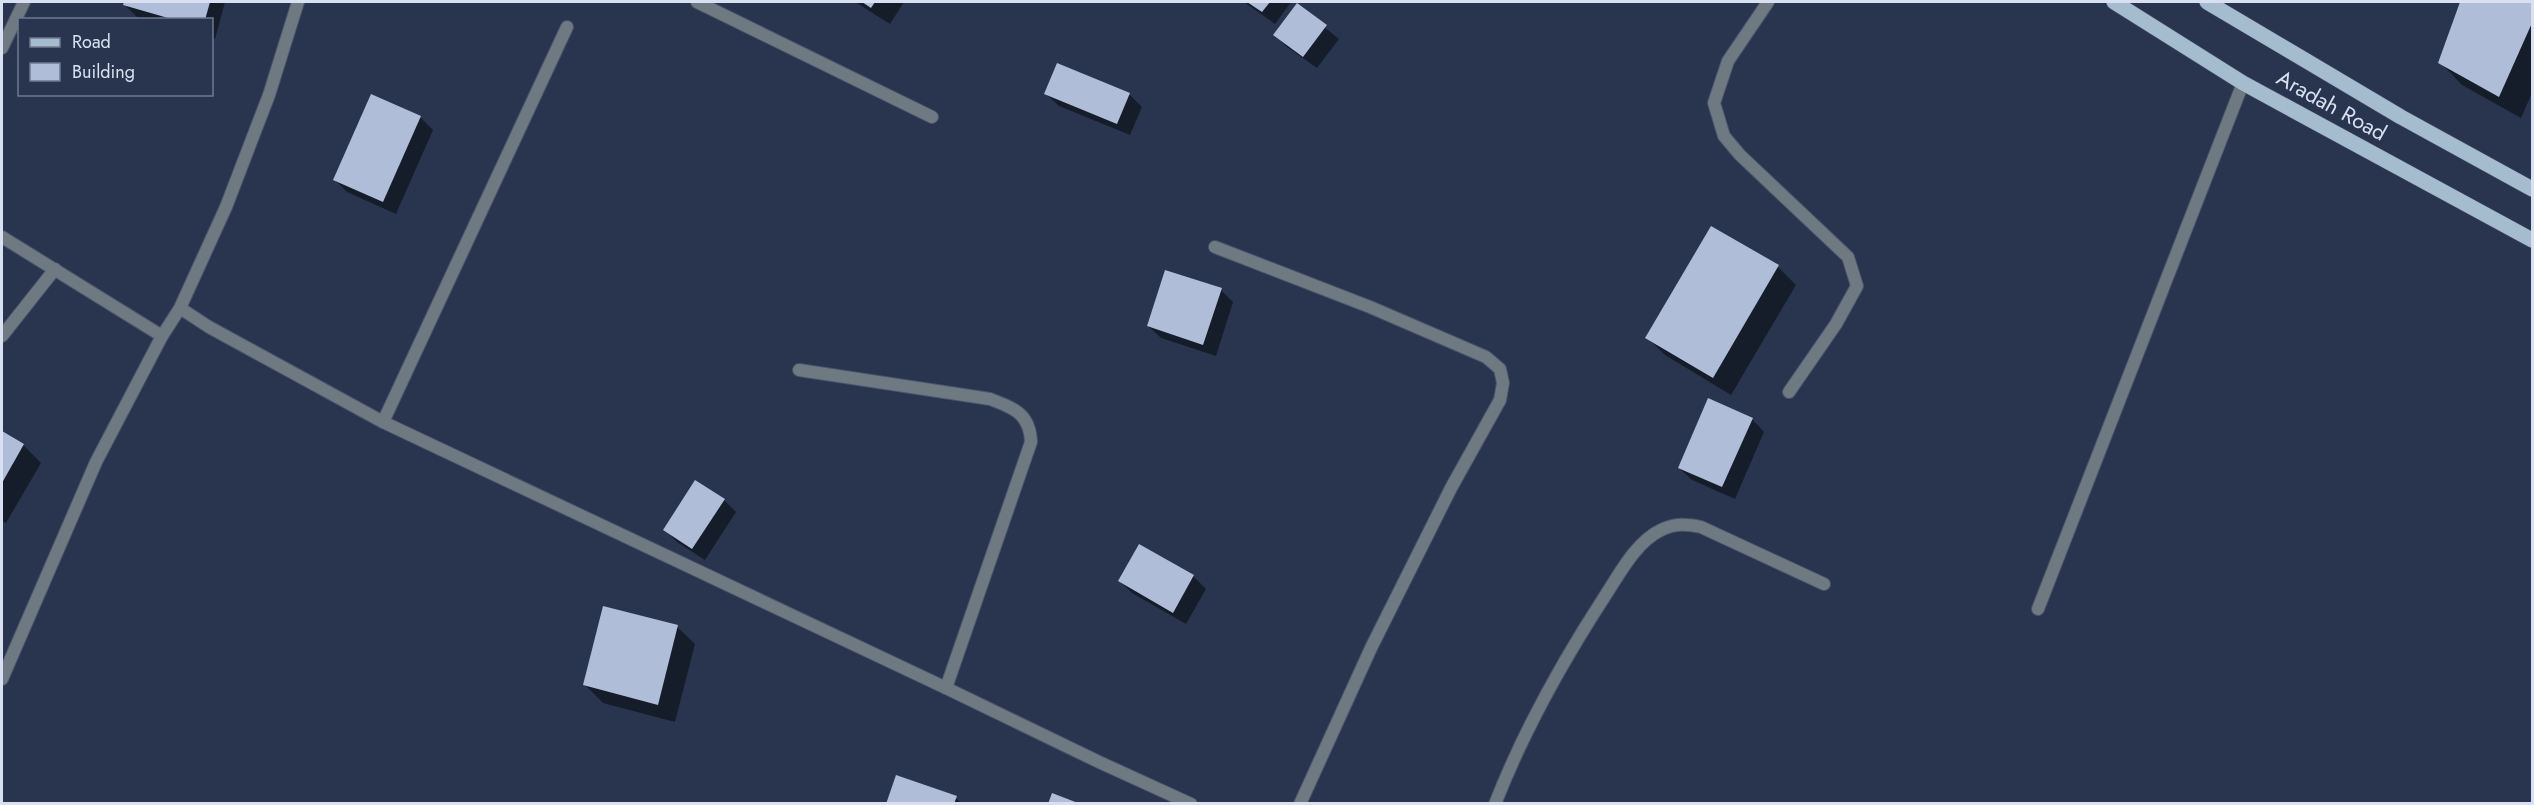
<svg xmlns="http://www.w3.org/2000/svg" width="2534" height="805" font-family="Jost,sans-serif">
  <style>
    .shadow { fill: #0007 }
    .building { fill: #b0bdd8 }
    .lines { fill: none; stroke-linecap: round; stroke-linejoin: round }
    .minor-casing { stroke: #48546c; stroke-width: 14 }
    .primary-casing { stroke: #48546c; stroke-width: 16 }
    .minor { stroke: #6e7982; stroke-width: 12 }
    .primary { stroke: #a5bcce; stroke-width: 15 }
    .labels { text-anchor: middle; stroke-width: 6; stroke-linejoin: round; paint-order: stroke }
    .street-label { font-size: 22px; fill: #d8e0f1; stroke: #29354f }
  </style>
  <rect width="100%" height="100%" fill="#29354f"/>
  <g class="shadow">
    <path d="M126,2H225L215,39L212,38V20H145L137,17L125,5Z"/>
    <path d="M855,2H904L890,24Z"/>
    <path d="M1244,2H1291L1275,24Z"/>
    <path d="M2462,2H2532V93L2521,118L2462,85L2440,62Z"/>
    <path d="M1297,5L1339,39L1317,68L1287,47L1275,35Z"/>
    <path d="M1046,94H1129L1142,107L1130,135L1059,106Z"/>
    <path d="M420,117L433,130L396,214L347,192L335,180Z"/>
    <path d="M1712,228L1778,267L1796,285L1731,395L1665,355L1647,337Z"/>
    <path d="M1221,290L1233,302L1216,356L1161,338L1148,326Z"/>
    <path d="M1752,419L1764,432L1735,499L1692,480L1679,468Z"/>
    <path d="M2,432L23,445L41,463L6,523L2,521Z"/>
    <path d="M724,500L736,512L705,560L677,542L665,530Z"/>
    <path d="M1139,546L1194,577L1206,589L1186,624L1132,593L1120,581Z"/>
    <path d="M677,627L695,644L675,722L603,703L585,685Z"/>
    <path d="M956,798L962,804H888Z"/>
  </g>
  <g class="building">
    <path d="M124,2H210L205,20H175L123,5Z"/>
    <path d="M862,2H875L871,8Z"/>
    <path d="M1247,2H1270L1262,12Z"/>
    <path d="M2460,2H2532V23L2499,97L2438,63Z"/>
    <path d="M1297,3L1327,25L1303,57L1273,35Z"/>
    <path d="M1057,63L1130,93L1117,124L1044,94Z"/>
    <path d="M371,94L421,116L383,202L333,180Z"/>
    <path d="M1711,226L1779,265L1713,378L1645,338Z"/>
    <path d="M1165,270L1222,288L1203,345L1147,326Z"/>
    <path d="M1708,398L1753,418L1722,487L1678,468Z"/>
    <path d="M2,431L24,444L2,483Z"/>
    <path d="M695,480L725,499L692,549L663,530Z"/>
    <path d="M1139,544L1194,575L1173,613L1118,581Z"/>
    <path d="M603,606L678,625L658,705L583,685Z"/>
    <path d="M896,775L957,796L954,804H886Z"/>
    <path d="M1052,793L1078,803V804H1048Z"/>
  </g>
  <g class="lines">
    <defs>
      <g id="minor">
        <path d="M697,2L932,117"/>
        <path d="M1768,2L1728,61L1714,103L1724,136L1740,155L1848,257L1857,286L1836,324L1789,392"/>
        <path d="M2,48L24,2"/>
        <path d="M2,237L162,336"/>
        <path d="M1215,247L1370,307L1486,357L1500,369L1503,383L1500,400L1451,488L1371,648L1300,804"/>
        <path d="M180,308L209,327L383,422L946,688L1099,762L1191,804"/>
        <path d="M2,336L55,269"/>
        <path d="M799,370L990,399C1014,408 1030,414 1031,442L946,688"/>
        <path d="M383,422L567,27"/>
        <path d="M2038,609L2243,83"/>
        <path d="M2,679L96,462L162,336L180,308L226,207L269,95L298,2"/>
        <path d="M1495,804C1524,730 1562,662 1605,596C1620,573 1636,542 1661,530C1675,523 1687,524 1701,527L1824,584"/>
      </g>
      <g id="primary">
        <path d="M2114,2L2243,83L2532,240"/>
        <path d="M2207,2L2401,117L2532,189"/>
      </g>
    </defs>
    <use href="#minor" class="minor-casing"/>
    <use href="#primary" class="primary-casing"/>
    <use href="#minor" class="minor"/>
    <use href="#primary" class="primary"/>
  </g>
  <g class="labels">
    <g class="street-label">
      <text transform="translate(2332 105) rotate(29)" y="8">Aradah Road</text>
    </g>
  </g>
  <rect width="2534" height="805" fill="none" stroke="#d8e0f1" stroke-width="6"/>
  <rect x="18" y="18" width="195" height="78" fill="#29354f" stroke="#6f7990" stroke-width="1.5"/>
  <rect x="30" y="38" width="30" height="9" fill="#a5bcce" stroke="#6f7990" stroke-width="1.5"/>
  <text x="72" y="48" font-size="18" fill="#d8e0f1">Road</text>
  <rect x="30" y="63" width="30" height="18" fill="#b0bdd8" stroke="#6f7990" stroke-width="1.5"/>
  <text x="72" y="78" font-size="18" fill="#d8e0f1">Building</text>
</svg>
